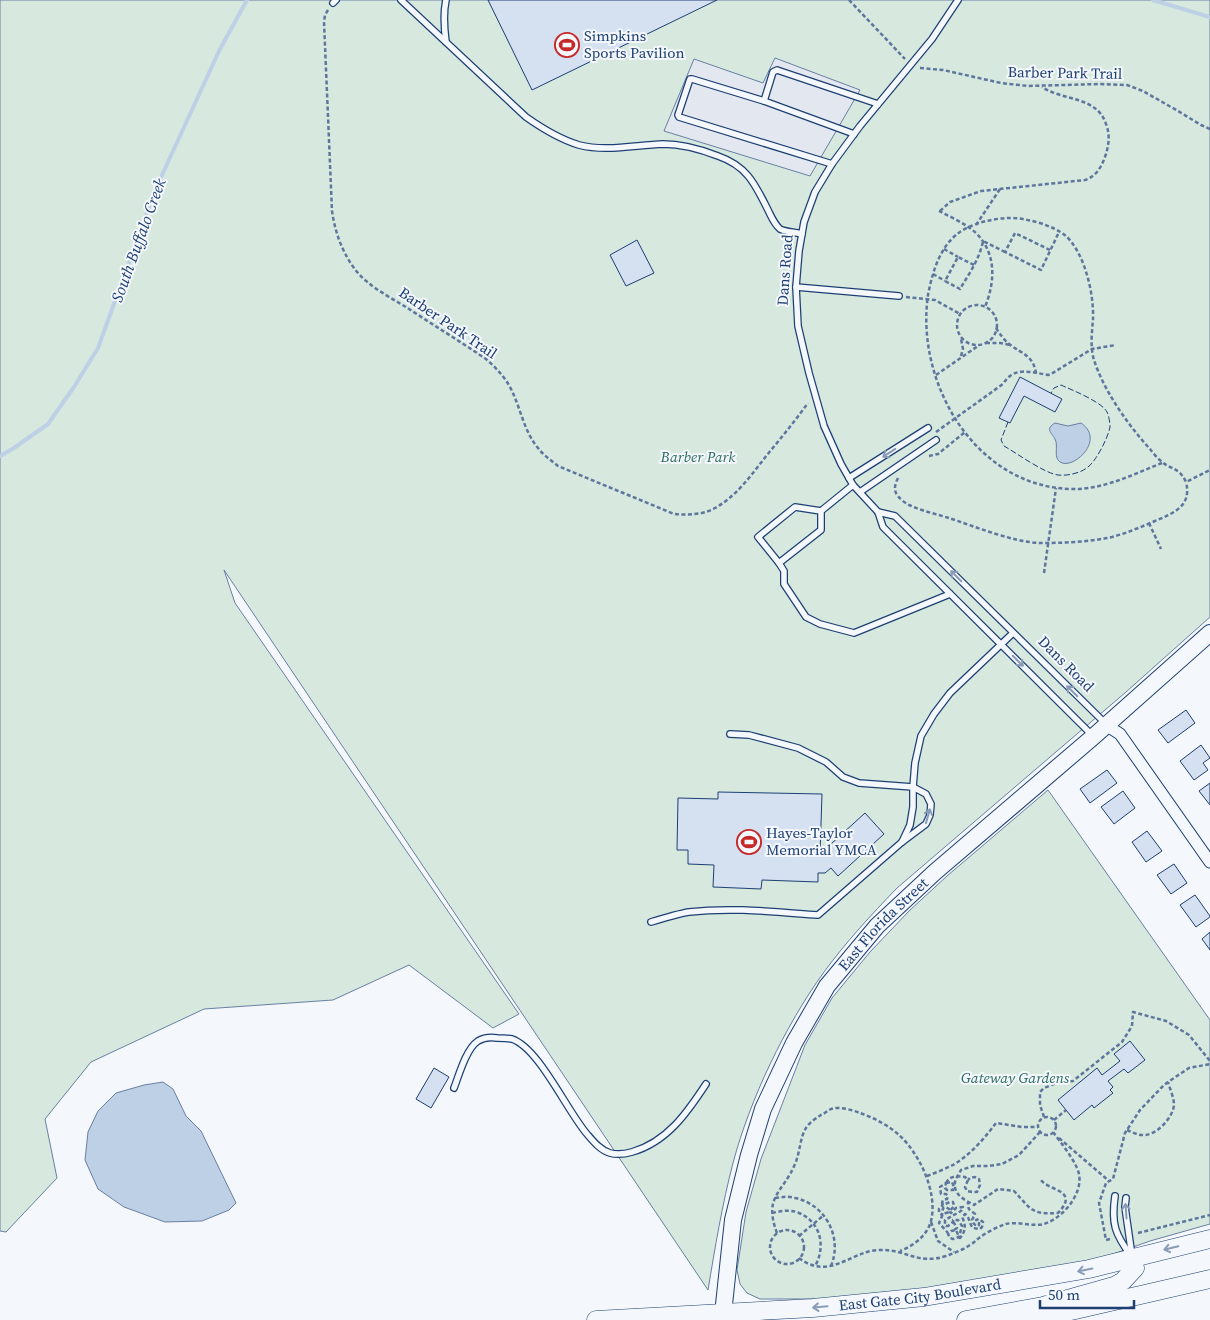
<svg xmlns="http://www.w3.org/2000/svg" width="1210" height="1320" font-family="'Source Serif 4',serif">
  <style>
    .green { fill: #d7e8df; stroke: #687fa3 }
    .parking { fill: #e3e8f0; stroke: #687fa3 }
    .water { fill: #bed0e5; stroke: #687fa3 }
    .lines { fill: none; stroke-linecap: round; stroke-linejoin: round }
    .stream { stroke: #bed0e5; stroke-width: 4 }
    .building { fill: #d5e0f0; stroke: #1d3f73 }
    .service-casing { stroke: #1d3f73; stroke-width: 8 }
    .minor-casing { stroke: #1d3f73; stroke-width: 13 }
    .secondary-casing { stroke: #1d3f73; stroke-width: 18 }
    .primary-casing { stroke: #1d3f73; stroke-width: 19 }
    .path { stroke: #5e769c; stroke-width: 2.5; stroke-dasharray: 4 2.5; stroke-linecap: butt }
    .service { stroke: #f4f7fb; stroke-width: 5.5 }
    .minor { stroke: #f4f7fb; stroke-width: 11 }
    .secondary { stroke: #f4f7fb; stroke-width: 16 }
    .primary { stroke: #f4f7fb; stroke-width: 18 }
    .fence { stroke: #1d3f73; stroke-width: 1; stroke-dasharray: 6 2.5; stroke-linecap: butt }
    .oneway { stroke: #889bb7 }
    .labels { text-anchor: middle; stroke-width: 4; stroke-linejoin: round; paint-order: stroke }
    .poi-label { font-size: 15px; fill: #1d3f73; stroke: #f4f7fb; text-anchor: start }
    .street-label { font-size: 15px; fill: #1d3f73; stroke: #f4f7fb }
    .park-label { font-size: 15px; font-style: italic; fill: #2c6c60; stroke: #f4f7fb }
    .water-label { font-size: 16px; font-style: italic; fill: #1d3f73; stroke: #f4f7fb }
  </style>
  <rect width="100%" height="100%" fill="#f4f7fb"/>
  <g class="green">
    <path d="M0,0H1210V617L1126,692L897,888C871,915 846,942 824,972C785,1026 750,1099 733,1163C722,1205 715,1248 708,1290L224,570L235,603L519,1014L493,1028L409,965L333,1000L204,1009L91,1062L45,1119L57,1178L6,1232L0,1231Z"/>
    <path d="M1048,790L1210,1020V1224L1150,1241L1099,1259L911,1291L845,1299H760L747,1293L740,1284L737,1270L746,1212L761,1159L805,1045L832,998L870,952L909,911L947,876Z"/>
  </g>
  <path class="parking" d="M775,58L860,90L810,176L664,131L694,59L763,83Z"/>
  <g class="water">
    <path d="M1055,423L1068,426L1081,423C1109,442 1065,477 1057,458C1055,452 1058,445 1055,439C1051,432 1045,429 1055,423Z"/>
    <path d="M163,1082L173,1089L186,1116L201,1131L236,1203L229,1210L202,1221L165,1222L124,1207L98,1189L85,1160L88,1132L98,1111L116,1093L144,1085Z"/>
  </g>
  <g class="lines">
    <g class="stream">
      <path d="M1153,0L1210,17"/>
      <path d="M0,456L14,448L48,424L74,387L98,348L156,188L220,49L247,0"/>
    </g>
  </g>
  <g class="building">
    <path d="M488,0H717L532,90Z"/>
    <path d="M637,240L654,273L626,286L610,255Z"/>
    <path d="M1020,377L1062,399L1055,412L1024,396L1010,423L999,418Z"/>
    <path d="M1186,710L1195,723L1168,743L1158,730Z"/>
    <path d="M1201,745L1210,758L1203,763L1208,770L1194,780L1180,761Z"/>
    <path d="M1107,770L1117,783L1090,803L1080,789Z"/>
    <path d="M1210,783V805L1199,791Z"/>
    <path d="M1123,791L1135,808L1114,824L1101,807Z"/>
    <path d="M718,792L822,794L820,854L865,813L884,834L838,876L831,868L825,873H818V882L762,880L761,889L713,887L714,865L688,864V850H677L678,798L718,799Z"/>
    <path d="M1147,831L1162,851L1146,862L1132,842Z"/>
    <path d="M1174,864L1187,883L1171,894L1157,875Z"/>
    <path d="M1195,895L1210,916V917L1196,927L1180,905Z"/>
    <path d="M1210,932V950L1202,939Z"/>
    <path d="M1130,1041L1145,1060L1128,1073L1124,1069L1108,1081L1113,1087L1110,1090L1113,1093L1094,1108L1092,1105L1074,1120L1058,1100L1097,1068L1102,1075L1120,1061L1114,1054Z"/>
    <path d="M434,1068L449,1077L431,1108L416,1099Z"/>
  </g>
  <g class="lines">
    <defs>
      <g id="service">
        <path d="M401,0L526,117C543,129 559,139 579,145C606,152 635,145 663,144C682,144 700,149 718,156C747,166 755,184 768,210C771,216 774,224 780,229C785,232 796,232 802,234"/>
        <path d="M446,0C443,14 444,27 446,42"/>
        <path d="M958,0L932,39L860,126L832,164L815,192L804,222L799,251L796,287L798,326L809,373L824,426L841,464L853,485L878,512L883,527L1092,735"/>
        <path d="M333,3L336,0"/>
        <path d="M764,101L854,134"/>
        <path d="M832,164L679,117L678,115L690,79H692L764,101L773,72L777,70L878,104"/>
        <path d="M796,287L899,296"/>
        <path d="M849,478L928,428"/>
        <path d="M860,492L936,440"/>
        <path d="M821,511L795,507L758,537L779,563L821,530V511L853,485"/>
        <path d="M878,512L895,516L1105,723"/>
        <path d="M779,563L784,571V584L806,617L820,624L854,633L950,594"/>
        <path d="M902,842L910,825L913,807V787L915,763L921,736L934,714L950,693L1013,633"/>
        <path d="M651,922C664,918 677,914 689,912C732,907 775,912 818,915L902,842L926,824L930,815L931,804L926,794L913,787L859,783L843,777L826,762L798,748L749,735L730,734"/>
        <path d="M454,1088C459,1075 466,1049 478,1041C483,1038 491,1037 497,1038C501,1038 507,1038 512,1039C539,1048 567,1111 587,1134C593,1141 600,1150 610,1153C617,1155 625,1154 632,1152C667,1142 687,1113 706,1084"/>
        <path d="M1115,1196C1111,1224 1115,1234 1131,1256"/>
        <path d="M1126,1198L1125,1207L1132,1256"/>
      </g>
      <path id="minor" d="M1106,725L1120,734L1210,862"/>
      <g id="secondary">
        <path id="s1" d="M724,1320L723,1314L733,1220L749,1155L763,1109L794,1043L827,986L877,926L935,872L1093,737L1210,633"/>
      </g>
      <g id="primary">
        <path id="s2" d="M596,1320L813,1308L924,1297L1089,1269L1210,1239"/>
        <path d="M966,1320L1043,1306L1114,1286L1123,1281L1135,1268L1132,1258"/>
        <path d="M1018,1320L1071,1311L1210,1279"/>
      </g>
    </defs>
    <use href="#service" class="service-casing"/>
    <use href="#minor" class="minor-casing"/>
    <use href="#secondary" class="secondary-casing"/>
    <use href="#primary" class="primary-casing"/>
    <g class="path">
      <path d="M849,0L905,59"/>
      <path d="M328,10L325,15L324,22L332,211C335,231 341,250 354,268C367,286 390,297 409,309C435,326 461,342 486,359C494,366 501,373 507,382C520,402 522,429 538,448C543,455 551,460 558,466L674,514C688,515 703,515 715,508C737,496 752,474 767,455C781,438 795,421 808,403"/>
      <path d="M920,68L943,70L1001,83L1028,86L1100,84L1127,85L1143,91L1178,111L1201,125L1210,129"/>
      <path d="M939,211C951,217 966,224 976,233C997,254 995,282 985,307"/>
      <path d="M940,211L950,202L981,191L1085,180C1097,176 1102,166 1106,154C1109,144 1110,134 1106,124C1097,96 1063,101 1042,87"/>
      <path d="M976,225L1000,189"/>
      <path d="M944,249L958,257"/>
      <path d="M1050,250L1015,233L1005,252L1041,270L1059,232"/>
      <path d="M974,265L958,257L945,281L960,289C969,274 980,258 983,241L1005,252"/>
      <path d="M933,274L945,281"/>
      <path d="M906,297L935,300L960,314"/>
      <circle cx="977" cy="325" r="20"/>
      <path d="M996,328C1000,334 1004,340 1009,344C1022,354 1033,355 1036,373"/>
      <path d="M986,343H1000L1010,345"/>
      <path d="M961,356L963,349L961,339"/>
      <path d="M936,375L978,346"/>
      <path d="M936,432L1003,384C1014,366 1030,372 1048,375L1051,374L1092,349L1116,345"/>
      <path d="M929,456L938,454L965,432"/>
      <path d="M1162,463C1134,474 1105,489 1074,489C977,489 915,384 928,295C932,274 939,249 956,235C969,224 990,219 1007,218C1024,217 1053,225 1066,236C1085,254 1094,294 1093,319C1092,332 1090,347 1094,360C1104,391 1128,425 1150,449C1153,453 1157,458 1161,461C1171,470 1179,467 1186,482L1210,470"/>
      <path d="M898,478C895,484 893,490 898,496C900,499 905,503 909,505C922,511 936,514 949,518C976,527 1013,542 1040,543C1064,543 1089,542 1112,537C1127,533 1141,527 1155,521C1174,513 1192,506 1186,482"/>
      <path d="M1149,523L1161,549"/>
      <path d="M1044,573L1056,488"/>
      <circle cx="1047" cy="1126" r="9"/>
      <path d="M1044,1117L1040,1105V1092L1044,1088L1059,1082L1073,1081L1122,1042L1132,1026L1133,1012L1166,1021L1189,1035L1210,1061"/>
      <path d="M1054,1120L1066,1110"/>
      <path d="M1127,1130C1132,1132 1137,1135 1142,1135C1155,1137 1173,1118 1174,1105C1174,1098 1170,1089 1168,1082"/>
      <path d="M1040,1132L1019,1155L1002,1164L989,1166H973L961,1170C959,1174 956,1178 955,1182C953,1195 965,1200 974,1205L998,1189L1014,1191C1031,1209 1031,1215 1058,1213C1080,1190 1049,1191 1041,1180"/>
      <path d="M1059,1138L1109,1181"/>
      <path d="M927,1176C935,1173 945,1169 953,1165C970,1155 984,1139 996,1123L1022,1127H1038"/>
      <path d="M946,1183L952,1182L954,1187L953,1190H947L945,1188L946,1183L940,1187L941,1194H946L948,1196L947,1199L943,1200L942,1203L945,1204L950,1202H953L954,1206L949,1212L951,1213L956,1208L963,1207L961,1211L945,1220V1224L946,1226H948L953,1222V1220H958L962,1226L959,1237L953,1239L950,1238L948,1234L951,1231L956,1230L959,1237L960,1238C966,1231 966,1225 962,1217L965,1214C970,1217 969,1224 973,1228L980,1229L982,1227L983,1222L979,1219L976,1220L979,1222V1225L978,1226C974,1225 973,1223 972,1220L975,1214C970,1209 968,1212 968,1202"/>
      <path d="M946,1183C950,1175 958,1176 965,1177L968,1180L965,1187L967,1191L972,1192H977L980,1185L979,1179L975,1177L970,1178L968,1180"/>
      <path d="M775,1198C782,1197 788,1196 795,1198C825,1204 843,1237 831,1266"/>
      <path d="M943,1203L942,1206L939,1209V1213L942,1215L943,1208L946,1207L949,1209V1212L943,1214L939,1223L948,1233"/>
      <path d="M772,1213C781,1211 790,1209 799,1213C821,1222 826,1247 815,1266"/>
      <path d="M931,1222L938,1241L954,1252"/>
      <path d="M953,1222L954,1223L957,1228L954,1230"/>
      <circle cx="787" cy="1247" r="17"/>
      <path d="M777,1233C763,1196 783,1193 795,1164C800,1153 800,1137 806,1128C809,1123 816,1118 821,1115C824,1114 827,1111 831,1109C839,1106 852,1110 860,1113C874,1118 888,1125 899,1135C920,1154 938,1193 931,1221C927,1236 913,1246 900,1251"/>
      <path d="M1138,1233L1210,1215"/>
      <path d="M799,1236L824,1215"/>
      <path d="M1110,1239L1106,1240L1099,1203L1106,1183L1113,1179L1125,1133L1140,1110L1164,1085L1168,1082L1189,1068L1210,1064"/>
      <path d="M799,1258C804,1262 810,1265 816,1266C832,1270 849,1258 864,1253C869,1251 876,1250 882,1250C907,1250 918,1265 946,1256C954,1253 963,1250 970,1245C974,1243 976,1240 979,1238C987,1232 997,1227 1006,1224C1018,1221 1032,1227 1044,1224C1063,1218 1083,1194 1079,1174C1076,1161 1061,1143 1053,1132"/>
    </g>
    <use href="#service" class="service"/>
    <use href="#minor" class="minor"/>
    <use href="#secondary" class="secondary"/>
    <use href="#primary" class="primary"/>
    <path class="fence" d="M1008,422L1001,440L1004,446C1018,454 1044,473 1058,475C1068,476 1081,473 1088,467C1096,461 1108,438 1110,427C1110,423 1109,416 1107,412C1102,402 1072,390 1061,385L1054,388L1051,393"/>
  </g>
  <defs><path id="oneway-shaft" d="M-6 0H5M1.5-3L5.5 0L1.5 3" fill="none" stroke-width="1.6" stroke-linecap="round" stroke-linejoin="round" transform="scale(1.25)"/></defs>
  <g class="oneway">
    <use href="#oneway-shaft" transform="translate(889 453) rotate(147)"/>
    <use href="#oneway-shaft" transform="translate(956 576) rotate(-135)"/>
    <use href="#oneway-shaft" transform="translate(1018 661) rotate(45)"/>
    <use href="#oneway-shaft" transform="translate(1072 691) rotate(-135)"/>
    <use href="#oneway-shaft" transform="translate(928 816) rotate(-74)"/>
    <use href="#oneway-shaft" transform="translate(1126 1211) rotate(-94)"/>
    <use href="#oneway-shaft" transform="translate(1171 1248) rotate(166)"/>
    <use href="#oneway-shaft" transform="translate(1085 1270) rotate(169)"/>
    <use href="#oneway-shaft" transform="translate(820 1307) rotate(175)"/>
  </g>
  <defs>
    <symbol id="stadium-ring" viewBox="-11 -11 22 22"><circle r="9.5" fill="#f4f7fb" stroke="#c62828" stroke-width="1.5"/><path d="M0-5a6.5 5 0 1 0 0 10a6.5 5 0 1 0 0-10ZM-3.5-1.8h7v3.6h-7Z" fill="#c62828"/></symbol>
  </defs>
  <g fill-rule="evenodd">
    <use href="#stadium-ring" x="553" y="31" width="28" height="28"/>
    <use href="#stadium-ring" x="735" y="828" width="28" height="28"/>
  </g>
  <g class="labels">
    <g class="poi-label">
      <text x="584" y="41">Simpkins<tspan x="584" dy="17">Sports Pavilion</tspan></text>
      <text x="766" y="838">Hayes-Taylor<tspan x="766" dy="17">Memorial YMCA</tspan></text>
    </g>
    <g class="street-label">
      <text transform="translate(1065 73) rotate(1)" y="5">Barber Park Trail</text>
      <text transform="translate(785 270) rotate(-86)" y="5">Dans Road</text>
      <text transform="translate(448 323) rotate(34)" y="5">Barber Park Trail</text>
      <text transform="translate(1066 664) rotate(45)" y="5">Dans Road</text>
      <text dy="5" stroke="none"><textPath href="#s1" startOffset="438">East Florida Street</textPath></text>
      <text dy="5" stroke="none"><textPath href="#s2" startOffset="325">East Gate City Boulevard</textPath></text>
    </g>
    <g class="park-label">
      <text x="698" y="462">Barber Park</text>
      <text x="1015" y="1083">Gateway Gardens</text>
    </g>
    <g class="water-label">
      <text transform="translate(138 240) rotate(-70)" y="6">South Buffalo Creek</text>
    </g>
  </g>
  <path d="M1040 1300v8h94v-8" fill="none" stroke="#1d3f73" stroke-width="2.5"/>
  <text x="1048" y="1300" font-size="15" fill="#1d3f73" stroke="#f4f7fb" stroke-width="4" paint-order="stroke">50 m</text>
</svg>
